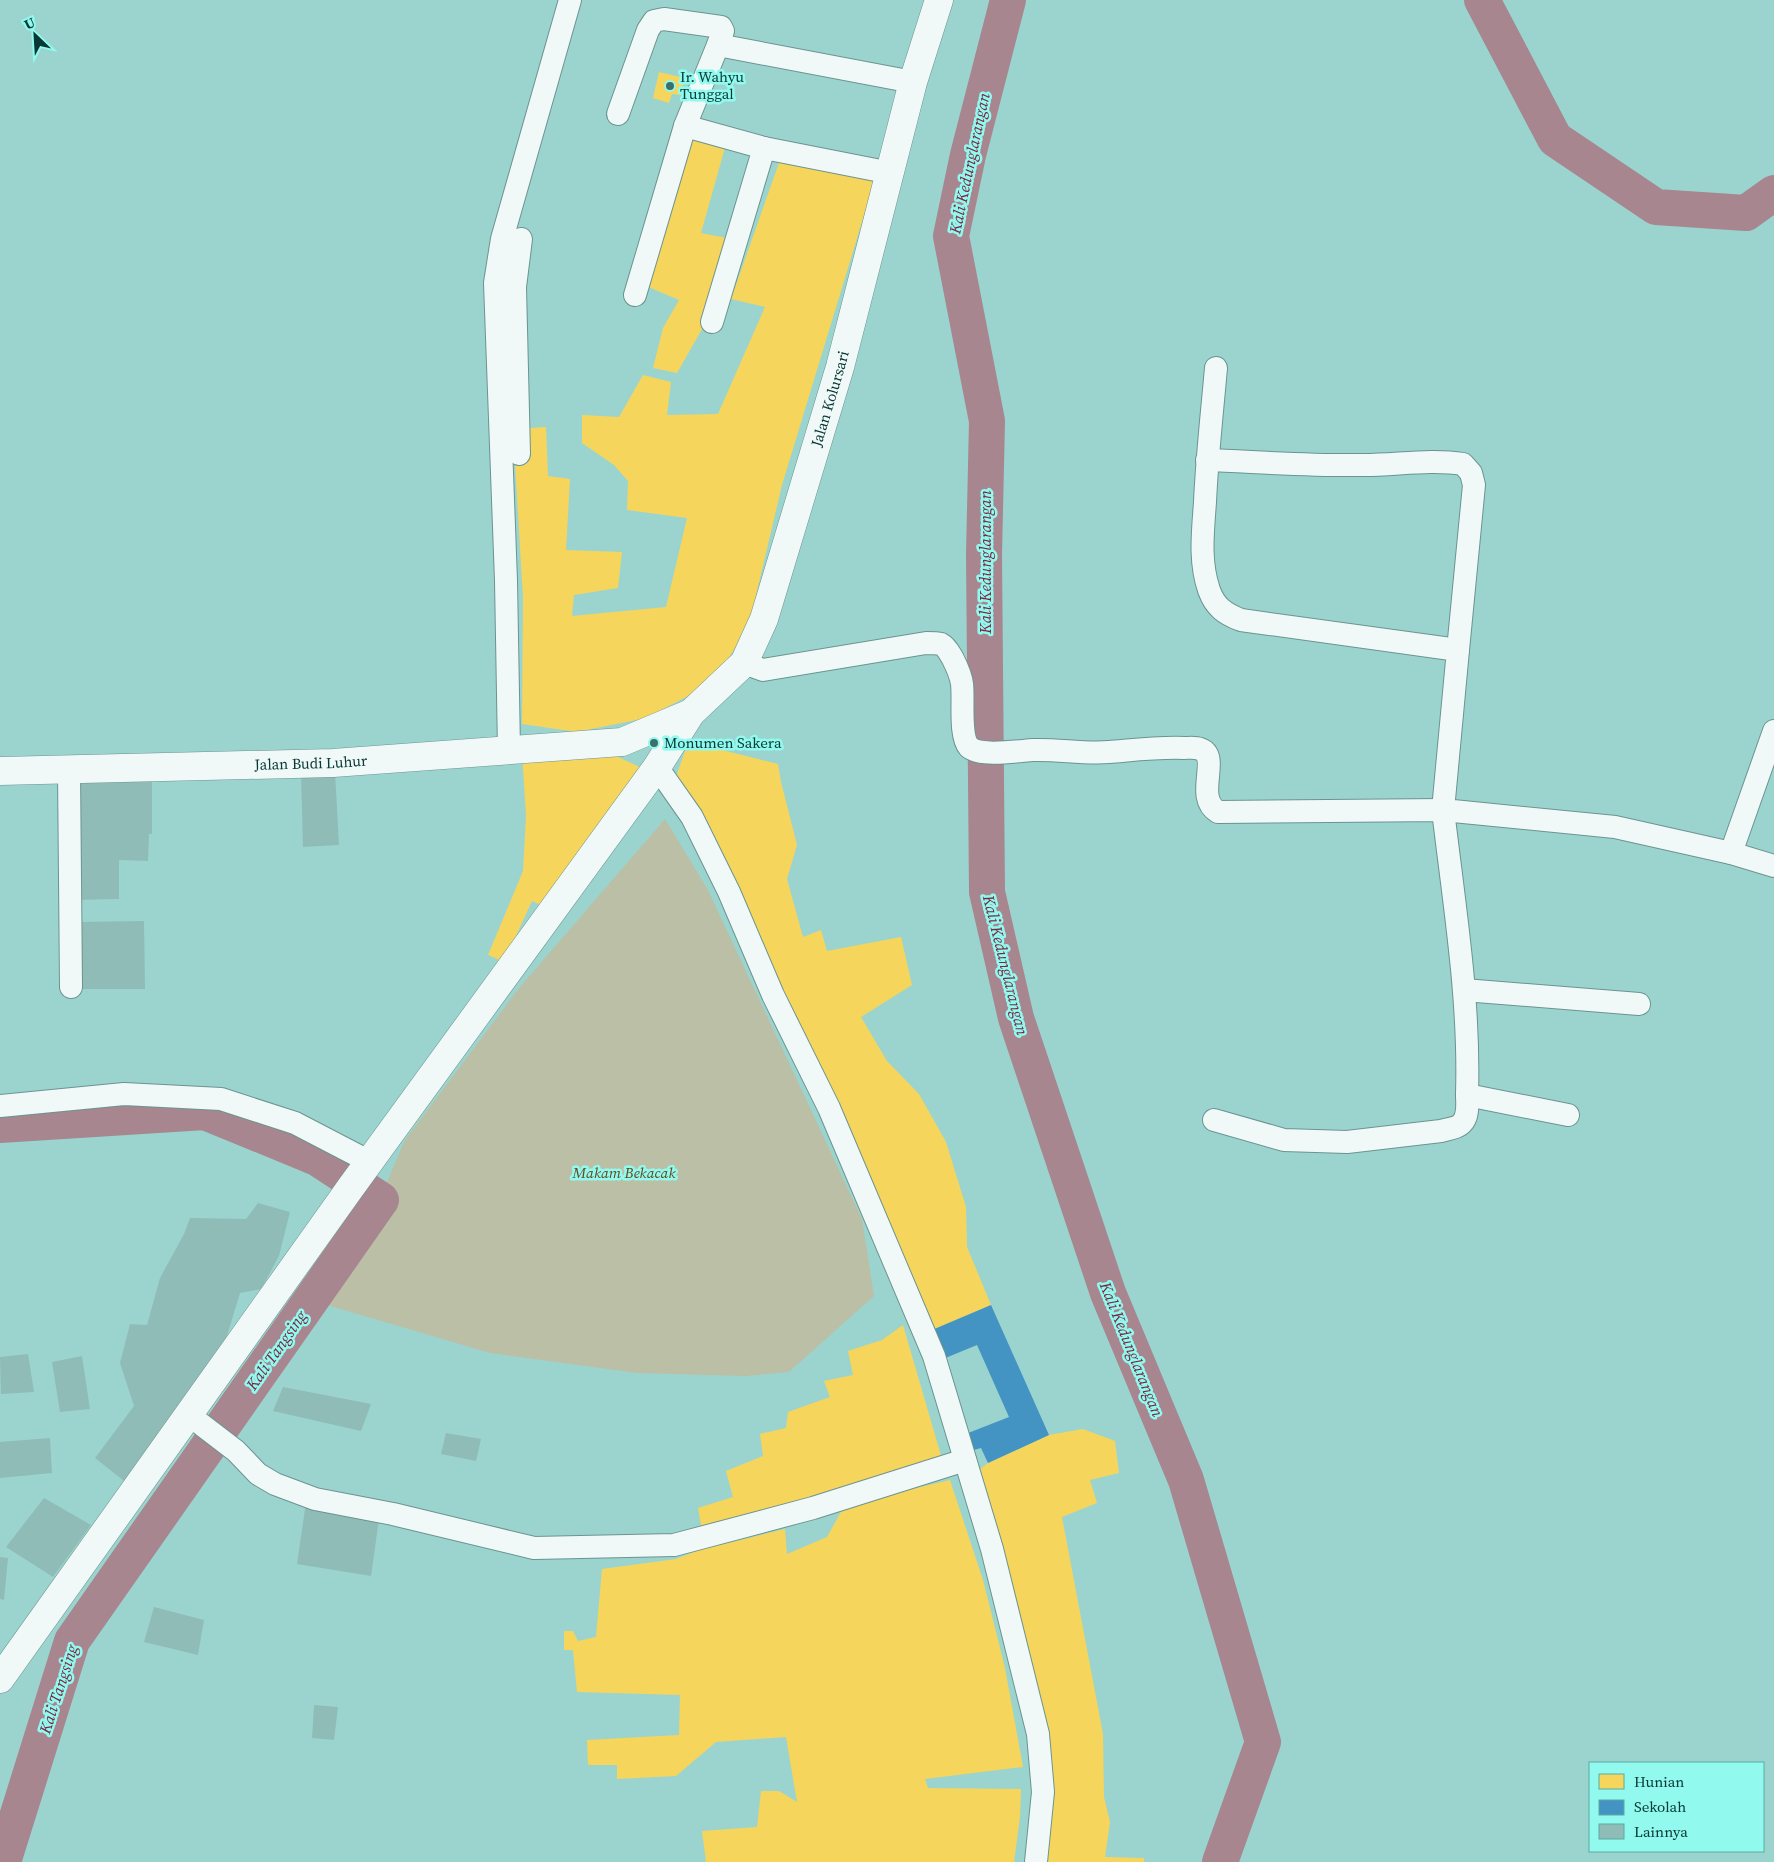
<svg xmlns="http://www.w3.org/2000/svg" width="1774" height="1862" font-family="'Source Serif 4',serif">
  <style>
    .green { fill: #bbbfa5 }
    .homes { fill: #f6d55c }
    .schools { fill: #4393c3 }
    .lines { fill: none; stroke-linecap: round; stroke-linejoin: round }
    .river { stroke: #a7868f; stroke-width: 36 }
    .building { fill: #90bcb7 }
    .street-casing { stroke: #6b9490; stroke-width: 24 }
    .secondary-casing { stroke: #6b9490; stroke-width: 29 }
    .street { stroke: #f0f9f8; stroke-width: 22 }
    .secondary { stroke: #f0f9f8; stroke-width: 28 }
    .poi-dot { fill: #3b6f6b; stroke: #91f9ee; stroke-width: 2 }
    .labels { text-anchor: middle; stroke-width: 5; stroke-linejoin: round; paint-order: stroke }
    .poi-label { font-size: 15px; fill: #083935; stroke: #91f9ee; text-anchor: start }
    .street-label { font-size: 15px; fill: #083935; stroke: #91f9ee }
    .park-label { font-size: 15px; font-style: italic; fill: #68451c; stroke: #91f9ee }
    .water-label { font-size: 16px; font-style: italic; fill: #7d243e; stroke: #91f9ee }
  </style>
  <rect width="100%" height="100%" fill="#9bd4ce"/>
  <path class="green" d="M665,819L708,890L862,1219L874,1296L789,1372L745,1376L637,1373L490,1353L310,1300L377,1205L405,1140L519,988Z"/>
  <g class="homes">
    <path d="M659,72L685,78L681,95L672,94L669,103L653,98Z"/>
    <path d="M690,132L726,144L701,233L732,239L710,315L677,373L653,368L663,328L679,300L644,285Z"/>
    <path d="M781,157L875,179L782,485L748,629L725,663L690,695L646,718L577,732L522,724L523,598L513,429L546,427L548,476L570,479L566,550L622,552L618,588L574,595L572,616L666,607L687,518L627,510L628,481L614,465L582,443V415L619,417L643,375L671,382L667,415L718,414L765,307L731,299Z"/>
    <path d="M710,747L778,764L781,782L797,845L787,879L803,937L821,930L827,951L901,937L912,985L861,1017L887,1061L919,1094L946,1142L966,1207L967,1247L991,1305L932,1330L676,777L685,751Z"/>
    <path d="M601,749L644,769L547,908L532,901L504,962L488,955L523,871L526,816L522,752Z"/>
    <path d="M903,1325L942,1459L702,1531L698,1508L733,1497L726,1471L763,1456L760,1434L786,1428L788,1412L830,1397L824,1381L853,1375L848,1351L882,1340Z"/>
    <path d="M1083,1429L1115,1441L1119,1473L1090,1480L1097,1503L1062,1517L1103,1734L1104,1797L1110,1822L1105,1857L1144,1858V1862H1036L1043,1792L970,1477L988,1463L1049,1435Z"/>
    <path d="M950,1480L983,1580L1005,1668L1023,1767L925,1779L928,1788L1021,1789L1020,1817L1014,1862H706L702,1831L757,1827L761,1791H779L797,1802L786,1737L716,1742L676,1776L617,1779V1765H588L587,1740L679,1735L680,1695L577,1692L573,1650H564V1631H573L578,1641L596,1637L602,1569L676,1559L699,1550L785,1529L787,1554L827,1537L842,1510L878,1497Z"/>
  </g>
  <path class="schools" d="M991,1305L1049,1435L988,1463L981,1448L963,1453L958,1437L1009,1417L977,1345L943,1359L932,1330Z"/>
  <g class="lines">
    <g class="river">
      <path d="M1008,0L968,155L951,236L987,421L984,555L987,892L1016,1018L1108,1293L1186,1480L1263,1742L1220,1862"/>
      <path d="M1482,0L1555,139L1656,207L1746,213L1774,193"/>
      <path d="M0,1125L205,1112L317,1158L381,1200L72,1641L3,1862"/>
    </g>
  </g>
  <g class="building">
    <path d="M335,772L339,845L303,847L301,774Z"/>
    <path d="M152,776V834H149L148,861L119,860V899L74,900L75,778Z"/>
    <path d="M144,921L145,989H75L76,922Z"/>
    <path d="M258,1203L290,1212L279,1256L261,1289L240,1293L226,1339L124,1481L95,1458L134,1406L120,1363L130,1324L147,1325L160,1278L184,1234L190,1218L246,1219Z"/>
    <path d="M28,1354L34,1392L1,1394L0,1357Z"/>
    <path d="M82,1356L90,1409L60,1412L52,1362Z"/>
    <path d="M283,1387L371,1404L361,1431L273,1411Z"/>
    <path d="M446,1433L481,1439L476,1461L441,1454Z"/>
    <path d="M50,1438L52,1473L0,1478V1442Z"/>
    <path d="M44,1498L91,1525L53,1577L6,1547Z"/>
    <path d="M306,1502L380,1512L371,1576L297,1564Z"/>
    <path d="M0,1557L8,1558L4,1600L0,1599Z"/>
    <path d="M154,1607L204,1620L198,1655L144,1642Z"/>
    <path d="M314,1705L338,1707L334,1740L312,1738Z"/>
  </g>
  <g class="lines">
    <defs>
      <g id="street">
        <path d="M618,114L648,30L654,21L664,19L721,27L723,31L718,45"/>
        <path d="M685,126L764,148L891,173"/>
        <path d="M635,295L685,126L718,45L913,82"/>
        <path d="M712,322L764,148"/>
        <path d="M1216,368C1212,413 1207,457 1205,502C1203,531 1199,561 1209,590C1215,607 1225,614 1241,620L1458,650L1443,810L1615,827L1731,853L1774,866"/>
        <path d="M519,454L515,287L521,239"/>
        <path d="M1207,460C1259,462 1312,466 1364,465C1397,465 1430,459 1463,464L1471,473L1474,485L1458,650"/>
        <path d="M744,663L763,670L926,643C930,643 937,643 941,644C947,647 950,654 953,659C957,667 961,675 962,684C964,699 959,736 969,747C980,757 1018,751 1033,750C1058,749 1083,754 1109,752C1134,750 1159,747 1184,748C1189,748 1195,747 1200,749C1222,756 1193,797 1218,812L1443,810C1454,904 1470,999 1467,1094C1467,1103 1469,1116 1462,1123C1458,1128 1447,1129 1441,1131L1347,1142L1284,1140L1214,1120"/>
        <path d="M509,750L506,581L495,283L502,239L570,0"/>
        <path d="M657,767L692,817L729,892L773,995L829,1108L934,1356L992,1549L1038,1734L1043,1792L1036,1862"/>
        <path d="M69,770L71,987"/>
        <path d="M1731,853L1774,731"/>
        <path d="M1464,990L1639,1004"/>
        <path d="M1467,1095L1568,1115"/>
        <path d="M0,1106L124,1094L221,1099L295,1123L370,1162"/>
        <path d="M189,1415L236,1451L258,1474L275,1484L315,1499L393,1514L534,1548L674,1545L813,1508L965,1460"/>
      </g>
      <g id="secondary">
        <path id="s1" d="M0,771L333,763L622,742L691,713"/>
        <path id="s2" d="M0,1679L351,1187L657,767L691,713L744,663L764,619L840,367L913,82L939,0"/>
      </g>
    </defs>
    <use href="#street" class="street-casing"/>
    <use href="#secondary" class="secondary-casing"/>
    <use href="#street" class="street"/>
    <use href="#secondary" class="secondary"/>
  </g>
  <g class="poi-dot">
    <circle cx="670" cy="86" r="5"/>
    <circle cx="654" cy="743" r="5"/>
  </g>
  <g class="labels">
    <g class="poi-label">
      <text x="680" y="82">Ir. Wahyu<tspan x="680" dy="17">Tunggal</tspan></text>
      <text x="664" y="748">Monumen Sakera</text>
    </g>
    <g class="street-label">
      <text dy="5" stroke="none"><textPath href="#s2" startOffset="1539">Jalan Kolursari</textPath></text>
      <text dy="5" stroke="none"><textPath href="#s1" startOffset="311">Jalan Budi Luhur</textPath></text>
    </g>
    <g class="park-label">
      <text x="624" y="1178">Makam Bekacak</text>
    </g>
    <g class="water-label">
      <text transform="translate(969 163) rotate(-78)" y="6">Kali Kedunglarangan</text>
      <text transform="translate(985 562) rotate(-90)" y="6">Kali Kedunglarangan</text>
      <text transform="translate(1006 965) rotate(76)" y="6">Kali Kedunglarangan</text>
      <text transform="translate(1132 1349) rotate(68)" y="6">Kali Kedunglarangan</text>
      <text transform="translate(276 1350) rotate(-55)" y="6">Kali Tangsing</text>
      <text transform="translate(58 1689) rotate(-72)" y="6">Kali Tangsing</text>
    </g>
  </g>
  <rect x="1589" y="1762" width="175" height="90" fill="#91f9ee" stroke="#5aaca4"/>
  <rect x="1599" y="1774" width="25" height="15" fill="#f6d55c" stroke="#5aaca4"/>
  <text x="1634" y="1787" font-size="15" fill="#083935">Hunian</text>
  <rect x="1599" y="1800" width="25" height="15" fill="#4393c3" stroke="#5aaca4"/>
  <text x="1634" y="1812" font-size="15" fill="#083935">Sekolah</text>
  <rect x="1599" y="1824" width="25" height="15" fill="#90bcb7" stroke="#5aaca4"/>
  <text x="1634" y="1837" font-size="15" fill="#083935">Lainnya</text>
  <g transform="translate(35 35) rotate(335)" stroke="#91f9ee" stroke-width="4" paint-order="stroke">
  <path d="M0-4L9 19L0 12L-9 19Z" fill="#083935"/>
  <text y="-8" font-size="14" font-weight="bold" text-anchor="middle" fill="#083935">U</text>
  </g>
</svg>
